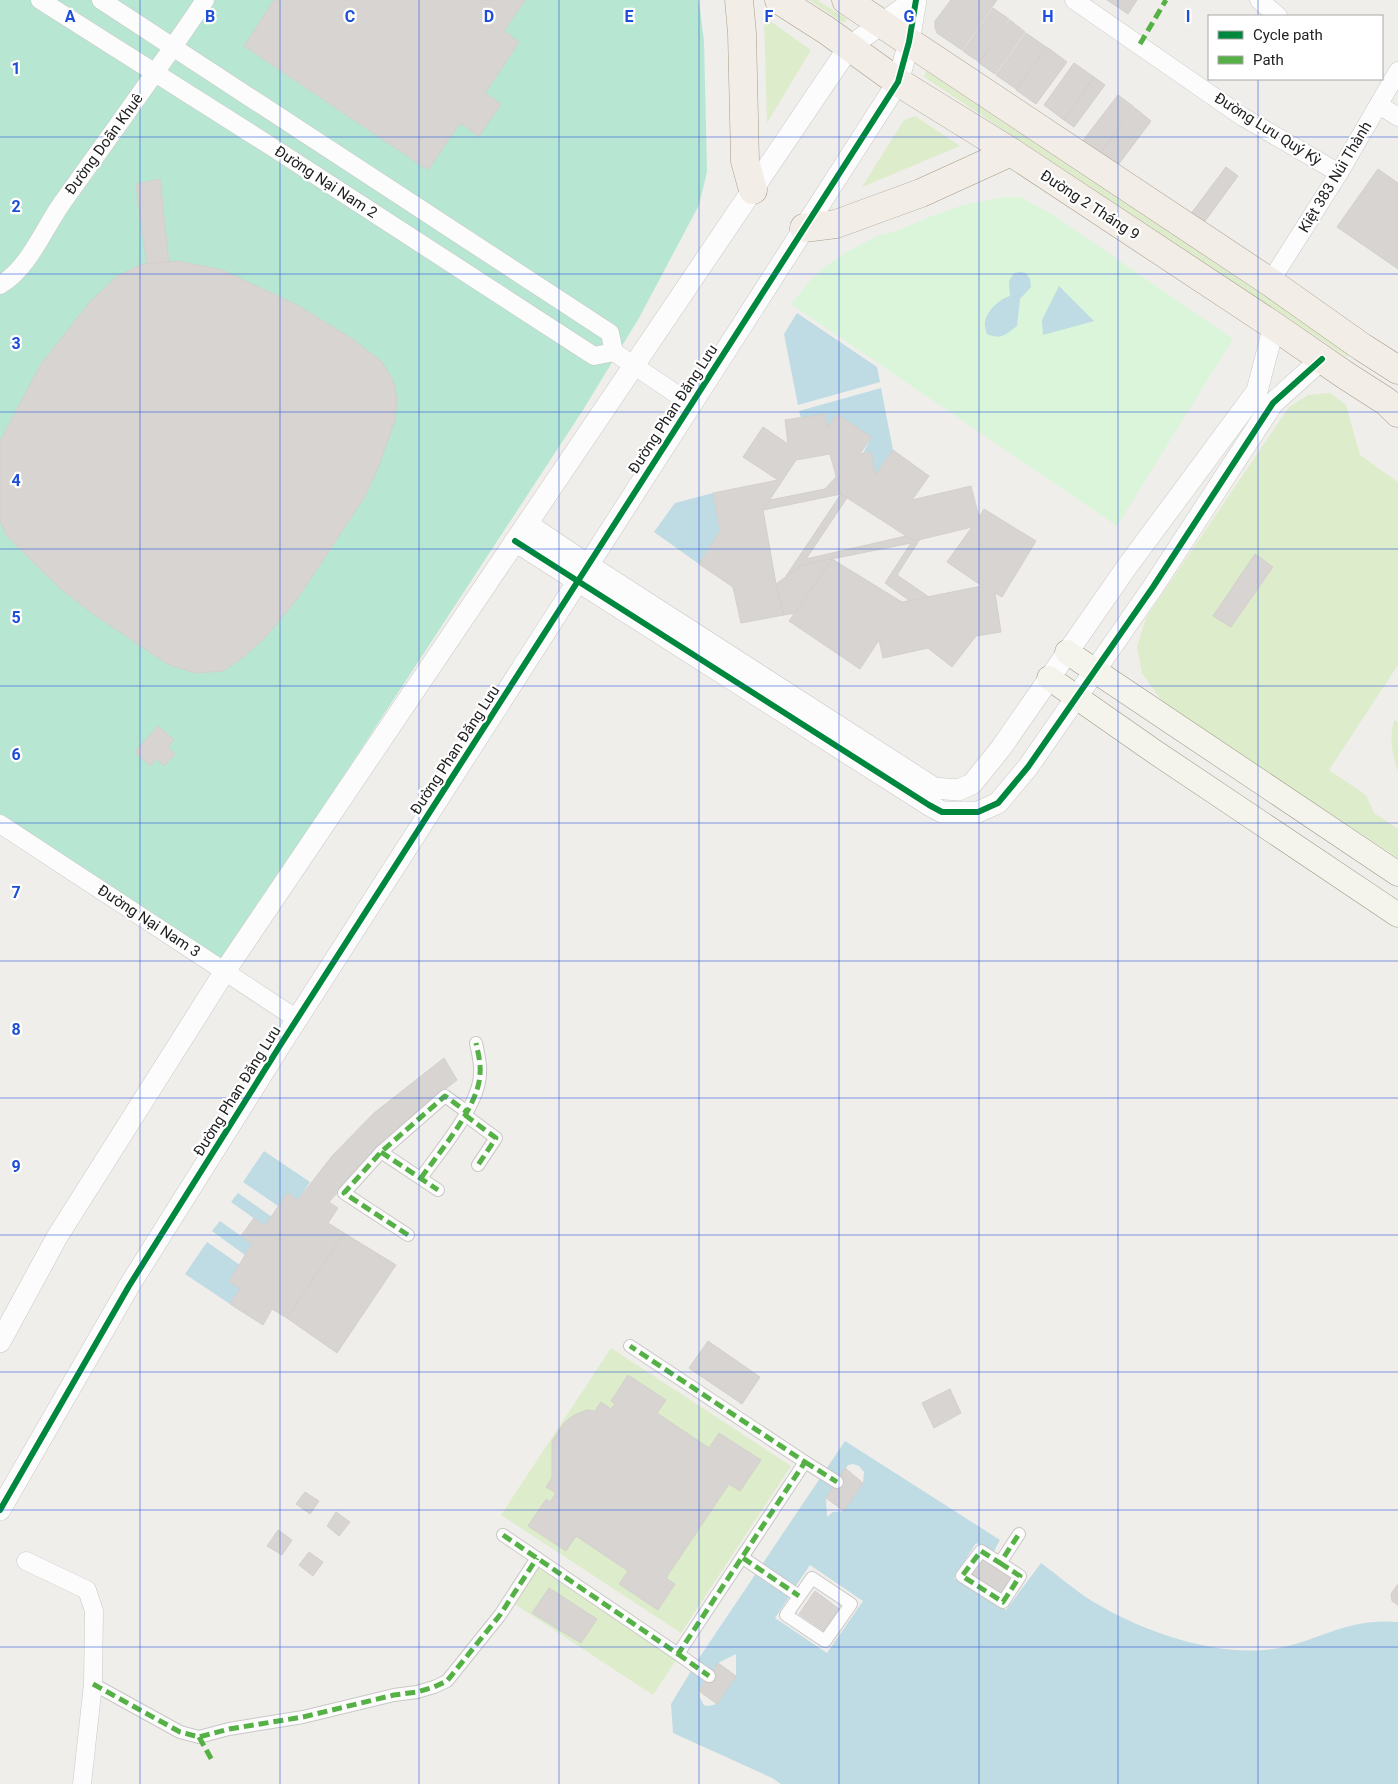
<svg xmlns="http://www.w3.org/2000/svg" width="1398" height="1784" font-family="Roboto,sans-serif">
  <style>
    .grass { fill: #ddeccb; fill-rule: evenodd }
    .park { fill: #daf5da }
    .pitch { fill: #b7e6d2 }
    .water { fill: #bfdbe3 }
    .pier { fill: #f0eeeb }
    .building { fill: #d7d4d2; stroke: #d3d0cc }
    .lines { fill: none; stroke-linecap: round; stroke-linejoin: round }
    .pedestrian-casing { stroke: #c9c8c7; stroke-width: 14 }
    .minor-casing { stroke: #c9c8c7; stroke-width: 19 }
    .tertiary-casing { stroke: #c9c8c7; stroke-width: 22 }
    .secondary-casing { stroke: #999a82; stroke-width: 25 }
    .primary-casing { stroke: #a79c86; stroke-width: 29 }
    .pedestrian { stroke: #fdfcfc; stroke-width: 12 }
    .minor { stroke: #fdfcfc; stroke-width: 18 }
    .tertiary { stroke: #fdfcfc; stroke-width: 21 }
    .secondary { stroke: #f4f4ed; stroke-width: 24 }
    .primary { stroke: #f3ede7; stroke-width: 28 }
    .quiet { stroke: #55b145; stroke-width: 5; stroke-dasharray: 10 5; stroke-linecap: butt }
    .cycleway-casing { stroke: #fff; stroke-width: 9 }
    .cycleway { stroke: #00873e; stroke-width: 6 }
    .grid { fill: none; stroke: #1d4ed8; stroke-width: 1; stroke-opacity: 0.55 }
    .labels { text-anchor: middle; stroke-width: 4.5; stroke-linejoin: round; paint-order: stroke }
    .street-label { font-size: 15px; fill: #222; stroke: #fff }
    .grid-label { font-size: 16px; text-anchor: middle; font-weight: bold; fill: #1d4ed8; stroke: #fff; stroke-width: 4.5; stroke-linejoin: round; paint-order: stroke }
  </style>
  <rect width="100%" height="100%" fill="#f0eeeb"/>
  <g class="grass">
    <path d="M809,0H817L847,19L844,23Z"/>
    <path d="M764,17L811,50L767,123Z"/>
    <path d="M926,71L1350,353L1347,357L924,77Z"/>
    <path d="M915,116L960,146L862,187L904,120Z"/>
    <path d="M1330,393L1346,405L1360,455L1398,482V665L1329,770L1366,795L1374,813L1398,829V858L1163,703L1142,673L1137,647L1146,618L1289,407L1308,395Z"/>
    <path d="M1394,720L1398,722V772C1392,754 1389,739 1394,720Z"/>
    <path d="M611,1348L791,1466L681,1633L501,1515ZM628,1375L666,1400L657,1413L709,1448L720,1433L760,1460L740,1491L729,1484L666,1578L675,1584L658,1610L620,1583L628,1571L576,1536L566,1551L528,1526L545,1499L550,1502L556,1493L546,1487L552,1478V1441L564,1423L574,1415L587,1410L595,1411L601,1402L611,1409L615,1404L611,1400Z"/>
    <path d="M533,1564L676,1660L653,1695L510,1601Z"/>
  </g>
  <path class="park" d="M1003,197H1021L1053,215L1233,339L1117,526L791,304L809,282L823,268L845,253L877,236L894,232L932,216L963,205Z"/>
  <path class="pitch" d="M0,0H698L699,2L704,41L707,172L699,205L639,318L583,410L301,841L222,960L0,814Z"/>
  <g class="water">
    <path d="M1021,272L1026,273L1030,279L1031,287L1020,299L1017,326C1005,335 1001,340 987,334C986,330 984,326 985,322C987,311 999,299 1010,296L1009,281L1014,273Z"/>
    <path d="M1059,286L1094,321L1043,335L1042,320Z"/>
    <path d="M797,313L877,367L880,382L798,405L784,334Z"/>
    <path d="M881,388L893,450L875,475L871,452L863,453L871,437L837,414L827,428L825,414L801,418L799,411Z"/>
    <path d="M713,493L720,531L699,564L654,532L675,503Z"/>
    <path d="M264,1151L310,1182L298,1200L287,1193L278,1206L243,1182Z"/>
    <path d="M238,1193L272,1217L265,1226L231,1202Z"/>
    <path d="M220,1221L252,1244L245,1255L212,1231Z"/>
    <path d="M207,1242L240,1265L229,1281L240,1289L230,1304L185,1274Z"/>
    <path d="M845,1441L1000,1540L993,1553L976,1543L954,1578L1006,1610L1041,1563C1058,1575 1074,1590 1092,1601C1144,1633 1228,1662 1288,1646C1329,1635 1352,1618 1398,1622V1784H781L772,1778L673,1733L671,1704L697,1661Z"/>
  </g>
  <g class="pier">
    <path d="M853,1464L859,1466L864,1472L863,1483L844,1511L833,1512L827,1517L826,1498L848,1465Z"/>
    <path d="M762,1565L795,1587L810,1565L863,1601L827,1653L775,1618L789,1597L756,1575Z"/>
    <path d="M736,1654V1676L717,1704L708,1706L704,1705L700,1698L699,1691L705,1681L691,1671L697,1661L712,1671L718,1663Z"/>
  </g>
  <g class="building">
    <path d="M274,0H525L504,31L519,42L485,93L501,104L479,136L460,123L428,170L244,46Z"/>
    <path d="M951,0H997L962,50L937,33L935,28V21Z"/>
    <path d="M1107,0H1137L1128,14Z"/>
    <path d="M993,8L1009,19L979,62L963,51Z"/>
    <path d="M1010,20L1025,32L995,74L979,63Z"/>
    <path d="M1026,33L1046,47L1016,89L996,75Z"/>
    <path d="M1047,47L1067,62L1036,104L1016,90Z"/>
    <path d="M1074,63L1094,77L1064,120L1044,105Z"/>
    <path d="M1094,77L1105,85L1074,127L1064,120Z"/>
    <path d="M1118,95L1134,107L1098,156L1081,143Z"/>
    <path d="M1135,108L1151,121L1115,169L1098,156Z"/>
    <path d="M1226,167L1238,176L1203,224L1190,215Z"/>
    <path d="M1378,169L1398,183V269L1337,227Z"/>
    <path d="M160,179L169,264L147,266L136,184Z"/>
    <path d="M178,261L222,270L297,305L351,338L381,361L393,380L397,398L395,420L378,468L364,498L297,599L264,639L241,659L223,671L196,673L169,665L96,616L61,589L19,548L6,535L0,521V441L41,364L90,302L117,276L143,264Z"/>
    <path d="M825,414L827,428L837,414L871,437L860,454L871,452L875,475L893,450L929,476L912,500L971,486L979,517L984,509L1036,541L1002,597L995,593L1001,632L976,636L952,667L928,648L883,658L879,640L860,669L789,621L832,559L902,602L982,586L947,562L972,527L914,541L841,494L830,454L796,460L763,510L776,584L784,615L741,623L733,587L699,564L720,531L713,493L778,480L743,457L763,427L788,444L785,420Z"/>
    <path d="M836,477L841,494L763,510L770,500L825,489Z"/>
    <path d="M841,494L847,498L806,559L906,536L914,541L920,539L897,575L929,597L910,601L885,583L911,543L802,565L786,576Z"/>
    <path d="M1255,554L1273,567L1231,627L1213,616Z"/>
    <path d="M832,559L795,613L784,615L776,584L802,565Z"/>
    <path d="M158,726L174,740L168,747L175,754L164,766L156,759L150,766L135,752Z"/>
    <path d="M444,1058L457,1080L416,1112L380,1144L329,1202L338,1208L328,1223L344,1233L287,1318L272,1309L263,1325L230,1304L240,1289L229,1281L252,1244L241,1236L254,1218L265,1226L287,1193L298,1200L332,1156L374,1113Z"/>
    <path d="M344,1233L396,1265L337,1353L287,1318Z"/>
    <path d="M708,1341L760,1377L742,1404L689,1368Z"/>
    <path d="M628,1375L666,1400L657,1413L709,1448L719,1433L761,1460L740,1491L729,1484L666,1578L675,1584L658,1610L619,1584L628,1571L576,1536L566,1551L528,1526L546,1499L550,1502L556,1493L546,1487L552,1478V1441L564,1423L574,1415L587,1410L595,1411L601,1402L611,1409L615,1404L611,1401Z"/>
    <path d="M950,1389L961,1413L934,1428L922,1403Z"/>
    <path d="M845,1468L863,1483L844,1511L826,1498Z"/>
    <path d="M305,1492L319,1501L310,1514L296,1504Z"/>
    <path d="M336,1512L350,1522L339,1536L327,1526Z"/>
    <path d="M278,1530L292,1540L282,1555L267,1546Z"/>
    <path d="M309,1552L323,1562L313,1576L299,1565Z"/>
    <path d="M981,1555L1015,1578L1001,1598L967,1576Z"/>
    <path d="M1397,1585H1398V1605L1392,1601L1391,1594Z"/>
    <path d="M549,1588L597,1619L581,1643L532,1613Z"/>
    <path d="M815,1591L839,1609L824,1631L799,1614Z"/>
    <path d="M718,1663L736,1676L717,1704L699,1691Z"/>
  </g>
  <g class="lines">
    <defs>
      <g id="pedestrian">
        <path d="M465,1115L496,1138L478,1165"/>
        <path d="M381,1152L438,1190"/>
        <path d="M421,1178C440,1151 479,1106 480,1074C481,1063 478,1053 476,1043"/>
        <path d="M408,1235L344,1193L381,1152L445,1096L467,1112"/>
        <path d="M805,1462L837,1482"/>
        <path d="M503,1535L678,1654L805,1462L630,1346"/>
        <path d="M743,1558L799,1596"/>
        <path d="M1000,1563L1020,1576L1003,1602L962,1576L981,1551L1000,1563L1019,1534"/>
        <path d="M812,1578L851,1604L825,1641L786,1615Z"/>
        <path d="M678,1654L709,1676"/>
        <path d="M93,1684L180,1732L199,1737L229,1729L303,1717L394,1695L417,1692L434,1687L447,1681L500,1615L537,1558"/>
      </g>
      <g id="minor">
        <path d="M40,0L269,145L594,356L614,352"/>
        <path d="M101,0L610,333L614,352L691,404"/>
        <path d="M1074,0L1243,117L1339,173"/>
        <path d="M1259,0L1278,16"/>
        <path d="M1379,105L1398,117"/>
        <path d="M1270,282L1339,173L1398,71"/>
        <path d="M0,285C29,268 43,230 62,203C110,136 159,69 205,0"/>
        <path d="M0,824L297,1019"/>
        <path d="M26,1561L87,1590L94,1611L93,1684L82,1784"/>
      </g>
      <g id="tertiary">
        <path d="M527,524L588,565L934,788L958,790L972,784L1001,748L1126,568L1257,391L1274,326"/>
        <path d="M515,541L929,805L942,812H978L998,803L1028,767L1153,587L1273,403L1322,359"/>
        <path d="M0,1342L57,1237L225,971L849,47L915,0"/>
        <path d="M0,1510L129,1286L281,1044L898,82L909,42L916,0"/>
      </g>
      <g id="secondary">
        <path d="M1067,652L1398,874"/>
        <path d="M1049,678L1155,752L1398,915"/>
      </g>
      <g id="primary">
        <path d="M739,0L742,33L745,161L753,190"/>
        <path d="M779,0L826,30L898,82L1011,152L1274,326L1345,375L1387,402L1398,413"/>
        <path d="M846,0L1270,282L1362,347L1398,370"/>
        <path d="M804,228L836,224L921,193L1011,152"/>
      </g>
    </defs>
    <use href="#pedestrian" class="pedestrian-casing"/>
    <use href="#minor" class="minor-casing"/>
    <use href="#tertiary" class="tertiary-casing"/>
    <use href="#secondary" class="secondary-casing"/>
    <use href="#primary" class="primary-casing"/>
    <use href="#pedestrian" class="pedestrian"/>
    <use href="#minor" class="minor"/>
    <use href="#tertiary" class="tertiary"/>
    <use href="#secondary" class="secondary"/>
    <use href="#primary" class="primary"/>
    <g class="quiet">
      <path d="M1140,44L1166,0"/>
      <path d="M465,1115L496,1138L478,1165"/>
      <path d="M381,1152L438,1190"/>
      <path d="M421,1178C440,1151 479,1106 480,1074C481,1063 478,1053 476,1043"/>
      <path d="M408,1235L344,1193L381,1152L445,1096L467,1112"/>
      <path d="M805,1462L837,1482"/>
      <path d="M503,1535L678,1654L805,1462L630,1346"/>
      <path d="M743,1558L799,1596"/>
      <path d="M1000,1563L1020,1576L1003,1602L962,1576L981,1551L1000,1563L1019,1534"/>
      <path d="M678,1654L709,1676"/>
      <path d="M93,1684L180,1732L199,1737L229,1729L303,1717L394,1695L417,1692L434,1687L447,1681L500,1615L537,1558"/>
      <path d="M199,1737L213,1762"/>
    </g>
    <defs>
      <g id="cycleway">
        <path d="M515,541L929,805L942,812H978L998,803L1028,767L1153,587L1273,403L1322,359"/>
        <path d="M0,1510L129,1286L281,1044L898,82L909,42L916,0"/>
      </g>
    </defs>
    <use href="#cycleway" class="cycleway-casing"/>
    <use href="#cycleway" class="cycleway"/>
  </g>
  <path class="grid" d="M140,0V1784M280,0V1784M419,0V1784M559,0V1784M699,0V1784M839,0V1784M979,0V1784M1118,0V1784M1258,0V16M1258,79V1784M0,137H1398M0,274H1398M0,412H1398M0,549H1398M0,686H1398M0,823H1398M0,961H1398M0,1098H1398M0,1235H1398M0,1372H1398M0,1510H1398M0,1647H1398"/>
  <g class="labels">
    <g class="street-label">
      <text transform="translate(1268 129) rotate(32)" y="5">Đường Lưu Quý Kỳ</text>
      <text transform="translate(104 144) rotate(-54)" y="5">Đường Doãn Khuê</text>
      <text transform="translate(1335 177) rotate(-59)" y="5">Kiệt 383 Núi Thành</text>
      <text transform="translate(326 182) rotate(33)" y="5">Đường Nại Nam 2</text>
      <text transform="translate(1090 205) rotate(33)" y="5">Đường 2 Tháng 9</text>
      <text transform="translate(673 409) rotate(-57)" y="5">Đường Phan Đăng Lưu</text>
      <text transform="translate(455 750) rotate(-57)" y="5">Đường Phan Đăng Lưu</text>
      <text transform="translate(149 921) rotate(33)" y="5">Đường Nại Nam 3</text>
      <text transform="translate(237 1091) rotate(-58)" y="5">Đường Phan Đăng Lưu</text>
    </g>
  </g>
  <g class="grid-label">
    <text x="70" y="22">A</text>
    <text x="210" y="22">B</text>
    <text x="350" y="22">C</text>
    <text x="489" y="22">D</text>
    <text x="629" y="22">E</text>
    <text x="769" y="22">F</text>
    <text x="909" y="22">G</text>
    <text x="1048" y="22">H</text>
    <text x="1188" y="22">I</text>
    <text x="16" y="74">1</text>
    <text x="16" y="212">2</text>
    <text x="16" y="349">3</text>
    <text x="16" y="486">4</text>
    <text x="16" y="623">5</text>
    <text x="16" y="760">6</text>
    <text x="16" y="898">7</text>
    <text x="16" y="1035">8</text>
    <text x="16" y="1172">9</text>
  </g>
  <rect x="1208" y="15" width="175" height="65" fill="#ffffff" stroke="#a7a7a7"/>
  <rect x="1218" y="31" width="25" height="8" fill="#00873e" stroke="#a7a7a7"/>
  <text x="1253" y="40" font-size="15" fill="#222222">Cycle path</text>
  <rect x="1218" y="56" width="25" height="8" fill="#55b145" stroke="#a7a7a7"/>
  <text x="1253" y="65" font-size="15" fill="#222222">Path</text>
</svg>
